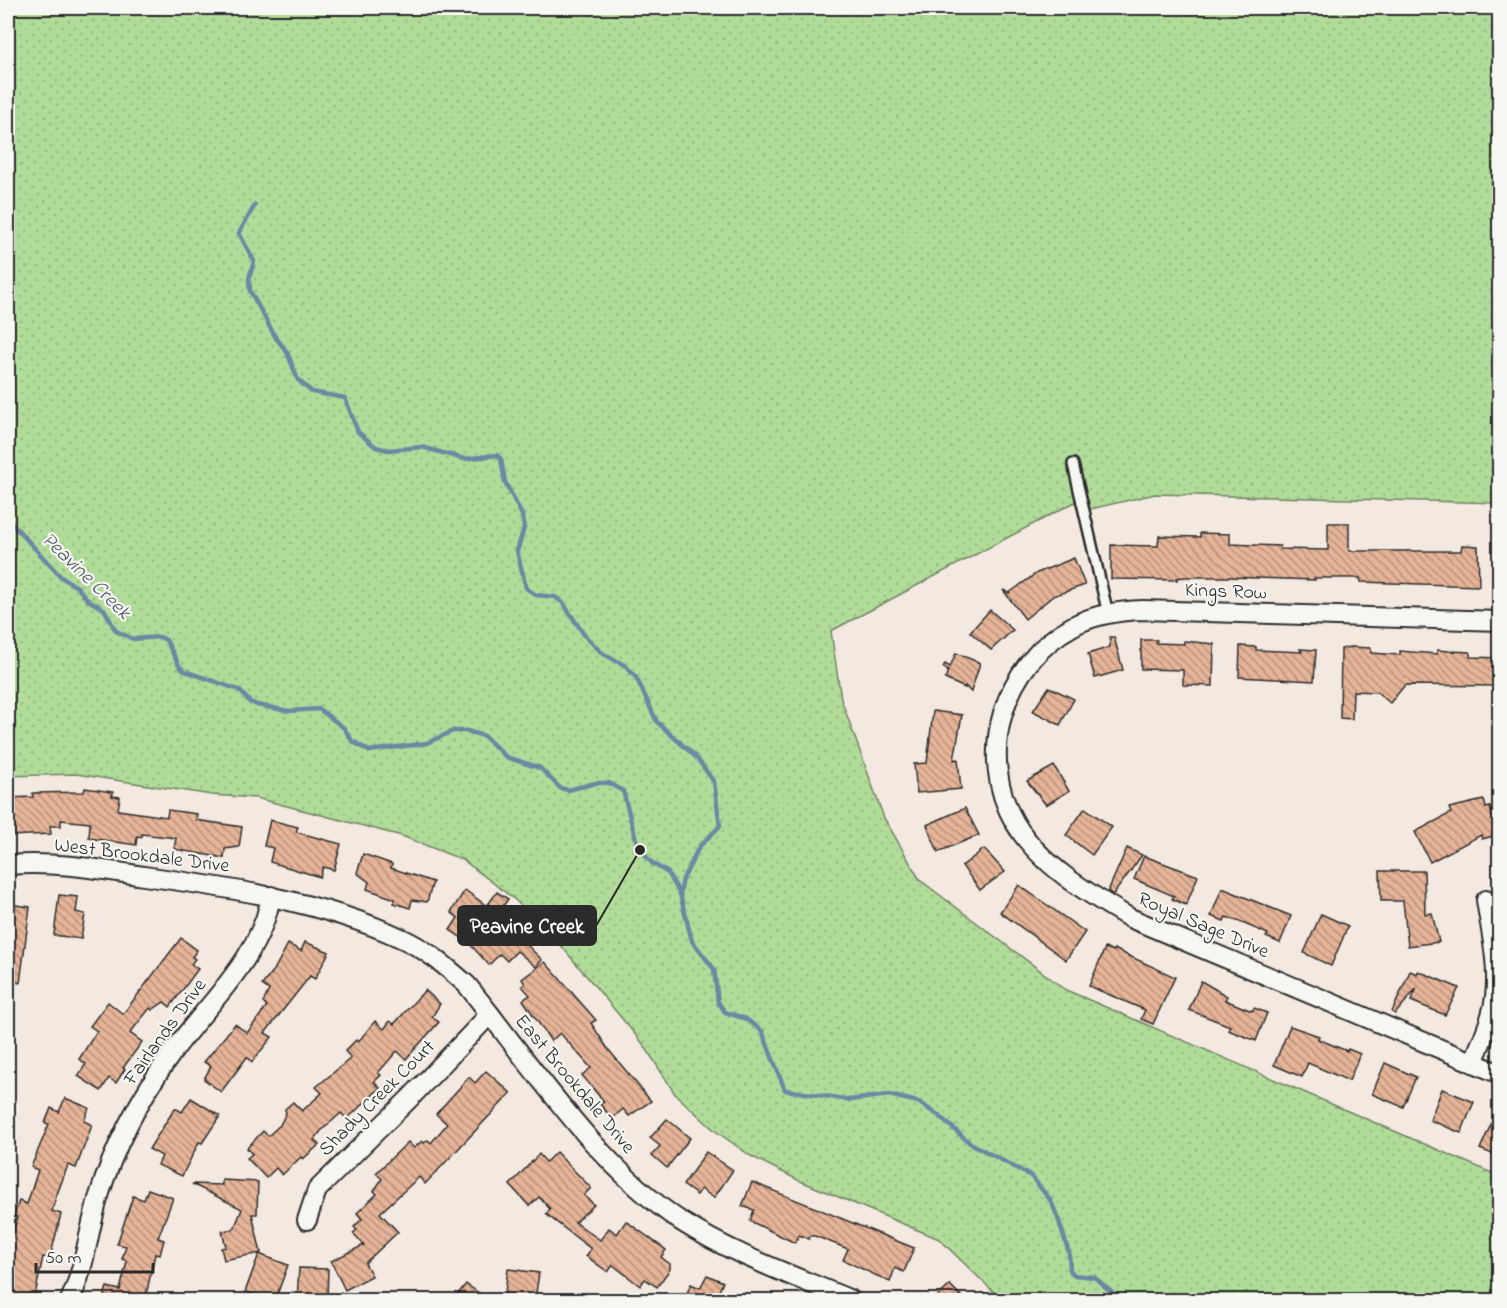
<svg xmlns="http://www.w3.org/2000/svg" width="1507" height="1308" font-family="'Indie Flower',sans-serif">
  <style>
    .grass { fill: url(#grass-dots); stroke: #6e8362; stroke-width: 1.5 }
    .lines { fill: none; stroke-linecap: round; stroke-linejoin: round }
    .stream { stroke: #6c88a2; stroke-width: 4.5 }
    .building { fill: url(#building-back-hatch); stroke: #2b2b2b; stroke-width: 1.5 }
    .service-casing { stroke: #2b2b2b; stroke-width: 14 }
    .minor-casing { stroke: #2b2b2b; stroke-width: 22 }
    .service { stroke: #f6f6f2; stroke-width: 9 }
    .minor { stroke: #f6f6f2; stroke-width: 18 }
    .labels { text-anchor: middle; stroke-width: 4.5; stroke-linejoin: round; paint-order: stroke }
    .street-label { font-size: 20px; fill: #2b2b2b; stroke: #f6f6f2 }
    .water-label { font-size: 21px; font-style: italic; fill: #4b5a67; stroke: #f6f6f2 }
    .leader { fill: none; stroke: #2b2b2b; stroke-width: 2 }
    .callout-dot { fill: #2b2b2b; stroke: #f6f6f2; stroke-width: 2 }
    .callout { fill: #2b2b2b; stroke: #2b2b2b; stroke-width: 2 }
    .callout-label { font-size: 21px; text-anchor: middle; font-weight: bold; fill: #fff }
  </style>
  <defs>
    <pattern id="grass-dots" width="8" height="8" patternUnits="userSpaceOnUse" patternTransform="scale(1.5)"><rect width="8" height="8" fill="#b1db99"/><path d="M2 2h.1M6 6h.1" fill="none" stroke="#98bc84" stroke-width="1.8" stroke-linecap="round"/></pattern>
    <pattern id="building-back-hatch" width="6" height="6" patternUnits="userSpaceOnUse" patternTransform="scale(1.5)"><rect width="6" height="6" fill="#e5b397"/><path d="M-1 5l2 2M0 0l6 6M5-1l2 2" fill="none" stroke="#ba927b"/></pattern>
  </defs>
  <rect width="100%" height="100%" fill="#f3e9e0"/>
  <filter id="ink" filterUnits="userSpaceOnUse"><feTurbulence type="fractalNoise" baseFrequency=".0167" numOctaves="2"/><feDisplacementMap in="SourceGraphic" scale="12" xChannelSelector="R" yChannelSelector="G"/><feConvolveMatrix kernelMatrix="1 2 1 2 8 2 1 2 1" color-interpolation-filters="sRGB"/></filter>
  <g filter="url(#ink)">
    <path class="grass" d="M8,8H1499V503L1155,494L1091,509L1075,496V502L831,631L841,699L884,818L920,880L1066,990L1499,1176V1300H1002L939,1239L798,1180L751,1156L714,1130L675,1094L644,1045L558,942L514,899L463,860L402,836L256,798L212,795L76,774L8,776Z"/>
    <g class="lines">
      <g class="stream">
        <path d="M255,205L239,233L254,261L249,279L250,291L276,338L287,352L298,380L312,392L345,398L358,432L376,447L388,450L422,447L464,459L497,455L501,459L505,482L522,515L524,528L517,551L526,588L536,595L555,597L563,603L585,636L602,653L626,666L637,679L657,722L696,757L714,782L720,826L699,847L683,879L680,894"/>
        <path d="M8,519L61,577L77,587L88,600L104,609L116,631L133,639L160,637L166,640L180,667L185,671L239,690L250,702L257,705L289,711L319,709L344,728L352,741L369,751L427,743L453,731H467L484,736L506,757L540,768L560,788L568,790L596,783H609L623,791L638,847L652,863L668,873L680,894L692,941L714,969L718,1002L725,1012L746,1019L762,1031L785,1090L850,1100L889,1095L918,1102L938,1115L970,1143L1031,1176L1051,1201L1058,1218L1069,1253L1070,1270L1074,1275L1094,1277L1121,1300"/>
      </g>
    </g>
    <g class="building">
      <path d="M1328,523H1349V551H1461L1462,545L1478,546L1479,586L1361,582L1360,578H1314L1315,580L1229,577H1186L1176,578L1177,580L1111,579V545L1158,546L1159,536L1200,537V533L1230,534V544L1280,546V549L1328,550Z"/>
      <path d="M1074,558L1085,585L1053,596L1025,619L1003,590L1009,593L1037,573Z"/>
      <path d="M990,610L1013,630L991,650L970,632Z"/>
      <path d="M1110,637H1114L1123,670L1095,678L1088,654L1110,647Z"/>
      <path d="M1141,640H1157L1156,643L1184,644V641L1214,644L1213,686L1183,685V670L1141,669Z"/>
      <path d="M1240,646L1256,647V650L1302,652L1300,649L1316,650L1314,681L1239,677Z"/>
      <path d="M1350,647L1371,648V653L1400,655V651L1437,654V650L1449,651L1470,652V657L1500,658V686L1405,685L1390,703L1377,692L1353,691L1352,719L1340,718L1341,649Z"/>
      <path d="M956,653L980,663L971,692L965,686V688L945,679L948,671L943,667L945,664L950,667Z"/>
      <path d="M1049,687L1074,699L1060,725L1033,711Z"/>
      <path d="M933,711L962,715L954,760L958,759L961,789L917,793L914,764L927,763Z"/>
      <path d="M1054,766L1069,791L1046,805L1027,781Z"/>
      <path d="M85,788L113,792L112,796L120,797L118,810L167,817L168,810L197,814L196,820L242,827L239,847L225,849L224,858L174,849L176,838L142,834V837L137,836L136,845L89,838L90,823L61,820V826H50L51,834L8,836V798L33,797V793L84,792Z"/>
      <path d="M1484,800L1486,808L1490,807L1497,835L1482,839L1481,835L1430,862L1415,832L1451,813L1449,808Z"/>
      <path d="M965,808L979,835L938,852L927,825Z"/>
      <path d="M1085,808L1112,827L1092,855L1066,835Z"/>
      <path d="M270,820L298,827L296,832L341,844L334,870L323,867L320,877L270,862L273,848L264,846Z"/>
      <path d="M1127,848L1142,855L1113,895L1108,891Z"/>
      <path d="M984,849L1005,872L980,890L962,866Z"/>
      <path d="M363,854L392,864L391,868L433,882L427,902L412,900L410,908L394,903L395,899L367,889L369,882L357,873Z"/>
      <path d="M1144,856L1198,876L1186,905L1172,899L1174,896L1134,879Z"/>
      <path d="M1380,871H1424L1425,914L1432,913L1439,942L1408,946L1403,901H1381Z"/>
      <path d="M1019,885L1085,932L1066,960L1000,912Z"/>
      <path d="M1222,888L1291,916L1280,943L1266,937L1268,934L1240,922L1226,917L1224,921L1211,916Z"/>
      <path d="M465,890L487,906L497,892L508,899L498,913H521L522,927L525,931L519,937L542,960L536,967L517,951L507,961L500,954L489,965L469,943L450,930L458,918L451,912Z"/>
      <path d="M59,895L78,897L76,912L85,914L81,939L54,935Z"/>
      <path d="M8,904L30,907L20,983L8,981Z"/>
      <path d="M1321,914L1348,926L1331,966L1304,953Z"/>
      <path d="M181,938L197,950L192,957L195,959L191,964L198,969L170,1007L164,1002L152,1010L150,1008L130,1033L142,1042L123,1068L125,1069L116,1083L109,1078L101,1091L78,1076L86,1064L79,1059L97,1031L90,1026L108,1002L123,1014Z"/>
      <path d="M305,942L329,952L315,979L310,976L265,1033L272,1037L252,1062L247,1057L221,1092L204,1079L211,1066L204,1062L235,1024L247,1033L267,1006L263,1003L269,990L262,985L274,970L288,944L301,951Z"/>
      <path d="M1105,948L1114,951V949L1175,977L1153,1024L1141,1019L1145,1010L1089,986Z"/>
      <path d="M545,962L596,1020L591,1023L608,1049L651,1101L629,1116L623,1109L612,1119L600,1104L604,1102L582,1075L591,1068L560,1033L551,1041L523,1000L530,995L522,986L525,984L522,979Z"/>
      <path d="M1410,971L1417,974L1418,971L1459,988L1445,1015L1411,1001L1417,988L1395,1014L1392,1012Z"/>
      <path d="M1201,981L1227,996L1225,1000L1252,1011L1254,1008L1267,1013L1256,1041L1228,1030L1230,1026L1189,1010Z"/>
      <path d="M425,990L440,1004L432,1017L439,1022L406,1059L397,1051L378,1073L381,1075L374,1082L380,1088L347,1119L341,1113L321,1131L314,1140L319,1145L303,1159L301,1157L282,1175L276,1168L266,1178L247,1158L252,1154L247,1148L263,1131L268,1136L280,1125L286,1113L285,1109L293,1102L302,1111L322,1093L316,1087L351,1058L345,1051L356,1040L358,1042L375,1021L384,1029L390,1021L394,1024Z"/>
      <path d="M1290,1026L1319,1036L1318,1039L1347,1051L1348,1049L1360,1054L1349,1081L1308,1063L1302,1077L1274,1065Z"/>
      <path d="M1385,1063L1416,1077L1403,1107L1372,1094Z"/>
      <path d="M486,1071L511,1093L425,1184L419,1177L380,1213L398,1232L365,1263L372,1276L345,1290L331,1261L364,1245L353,1233L357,1230L354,1227L362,1219L357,1213L377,1194L374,1191L382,1179L376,1173L408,1142L414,1148L422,1141L424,1143L428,1140L431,1143L447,1124L436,1114L469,1077L475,1083Z"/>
      <path d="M1442,1089L1474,1102L1461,1133L1430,1120Z"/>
      <path d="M65,1098L89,1108L84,1121L92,1125L76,1168L68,1165L56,1197L52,1211L61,1214L50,1258L43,1257L34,1300H8V1248H10L17,1217L14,1216L19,1201L27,1204L38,1170L31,1167L49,1124L45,1123L51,1108L59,1112Z"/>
      <path d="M191,1098L220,1116L202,1143L199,1142L182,1176L158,1165L162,1156L149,1149L175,1108L182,1112Z"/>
      <path d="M1500,1104V1157L1480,1149Z"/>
      <path d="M667,1119L690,1138L667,1168L652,1155L660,1146L650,1138Z"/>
      <path d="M556,1152L591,1188L584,1195L594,1205L575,1222L600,1240L609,1228L617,1234L626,1221L666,1250L661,1257L670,1264V1269L657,1287L645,1279L640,1286L613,1265L608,1272L586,1256L591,1249L546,1214L550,1209L539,1197L529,1206L510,1185L539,1154L546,1162Z"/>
      <path d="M706,1152L733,1170L714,1198L701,1189L697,1195L683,1185Z"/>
      <path d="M222,1180L258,1182L257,1214H252L261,1253L224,1260L221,1248L226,1247L222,1231L234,1229L242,1209L192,1184L222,1185Z"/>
      <path d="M752,1182L914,1248L904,1272L895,1268L890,1282L843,1260L848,1249L815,1236H810L809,1239L799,1235L795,1243L750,1221L754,1210L742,1206Z"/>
      <path d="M148,1189L173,1198L158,1238L164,1240L160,1255L155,1254L145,1300H103L107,1287L120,1290L127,1261L122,1259L126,1246L117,1244L133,1196L144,1200Z"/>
      <path d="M259,1254L288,1265L275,1300L245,1292Z"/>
      <path d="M299,1268L328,1269L327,1300H297Z"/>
      <path d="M508,1269L539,1273L535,1300H504Z"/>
      <path d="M707,1275L723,1282L717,1296L728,1300H684L691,1284L700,1288Z"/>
      <path d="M466,1284L489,1300H453Z"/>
      <path d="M950,1285L965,1300H934Z"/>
    </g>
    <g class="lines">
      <defs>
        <path id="service" d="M1073,464L1108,614"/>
        <g id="minor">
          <path d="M1500,621L1143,610C1119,611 1095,614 1073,626C1004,663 975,754 1015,823C1040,865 1089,894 1130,918L1500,1074"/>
          <path d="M8,865C54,861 98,869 144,876C231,888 320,901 401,938C426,949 447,967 467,985C530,1063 598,1167 682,1222C734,1255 794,1276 851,1300"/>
          <path d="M1473,1063C1481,1042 1492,1020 1495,997C1499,965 1491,932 1486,900"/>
          <path d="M307,1220L317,1190L411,1097L490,1014"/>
          <path d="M70,1300C85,1268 88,1233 98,1199C114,1146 142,1094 175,1049C210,1001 261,957 271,896"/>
        </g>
      </defs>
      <use href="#service" class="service-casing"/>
      <use href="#minor" class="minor-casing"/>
      <use href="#service" class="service"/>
      <use href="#minor" class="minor"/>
    </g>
  </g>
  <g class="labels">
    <g class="street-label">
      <text transform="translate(1226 590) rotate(2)" y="7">Kings Row</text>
      <text transform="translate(142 854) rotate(7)" y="7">West Brookdale Drive</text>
      <text transform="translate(1204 924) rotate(23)" y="7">Royal Sage Drive</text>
      <text transform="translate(164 1031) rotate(-54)" y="7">Fairlands Drive</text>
      <text transform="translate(576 1083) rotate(50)" y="7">East Brookdale Drive</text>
      <text transform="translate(376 1097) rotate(-45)" y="7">Shady Creek Court</text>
    </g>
    <g class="water-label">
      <text transform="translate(87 575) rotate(44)" y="7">Peavine Creek</text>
    </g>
  </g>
  <path class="leader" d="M640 850L596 926"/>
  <circle class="callout-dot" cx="640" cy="850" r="6"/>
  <rect class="callout" x="458" y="906" width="138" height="39" rx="6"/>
  <g class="callout-label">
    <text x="527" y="933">Peavine Creek</text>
  </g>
  <rect width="1507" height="1308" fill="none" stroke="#f6f6f2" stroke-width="30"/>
  <rect x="15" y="15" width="1477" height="1278" fill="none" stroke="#2b2b2b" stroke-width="2" filter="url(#ink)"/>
  <path d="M36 1263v9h117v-9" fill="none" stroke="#2b2b2b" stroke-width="3"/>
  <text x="45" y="1263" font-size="18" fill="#2b2b2b" stroke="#f6f6f2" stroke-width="4.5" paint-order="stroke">50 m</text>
</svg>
